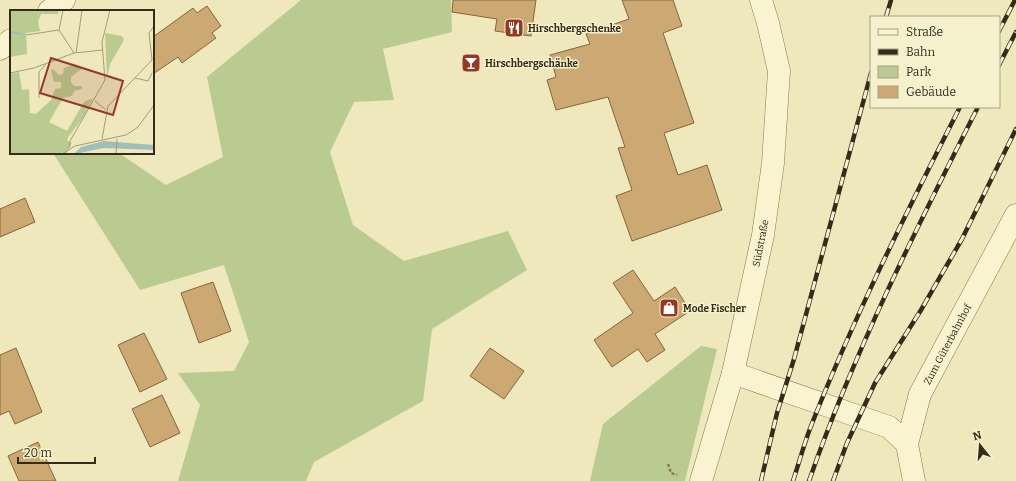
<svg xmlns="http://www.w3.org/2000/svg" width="1016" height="481" font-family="Bitter,serif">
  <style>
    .green { fill: #bacb91 }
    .building { fill: #cca872; stroke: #84663c }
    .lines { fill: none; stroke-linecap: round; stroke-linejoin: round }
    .minor-casing { stroke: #857856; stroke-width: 23 }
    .path { stroke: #857856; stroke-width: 2.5; stroke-dasharray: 3 2; stroke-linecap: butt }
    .minor { stroke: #f9f4cf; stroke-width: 22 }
    .rail-casing { stroke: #342c1b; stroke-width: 4.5 }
    .rail { stroke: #f5f1cc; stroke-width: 3; stroke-dasharray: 9; stroke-linecap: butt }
    .labels { text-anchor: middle; stroke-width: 3; stroke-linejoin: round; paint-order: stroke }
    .poi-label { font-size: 10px; font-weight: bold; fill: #342c1b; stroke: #f5f1cc; text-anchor: start }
    .street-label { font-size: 10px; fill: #342c1b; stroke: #f5f1cc }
    .inset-river { fill: none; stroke: #a0bfbb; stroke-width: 2 }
    .inset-road { fill: none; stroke: #a49d7c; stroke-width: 1 }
    .view { fill: #943926; fill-opacity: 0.15; stroke: #943926; stroke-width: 2 }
    .inset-edge { fill: none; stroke: #342c1b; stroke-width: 2 }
  </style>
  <rect width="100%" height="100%" fill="#eee8bc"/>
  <g class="green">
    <path d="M301,0H451L452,32L383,49L394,100L354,102L330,152L353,225L404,261L508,231L527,270L432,329L423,401L314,462L306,481H178L200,405L178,373L234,371L249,342L224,265L140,290L53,153H119L166,185L223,157L207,77Z"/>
    <path d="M701,346L717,349L685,481H590L603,424Z"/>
  </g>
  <g class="building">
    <path d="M453,0H536L531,36L495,31L497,19L452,12Z"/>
    <path d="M622,0H673L682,26L663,33L694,123L664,133L678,175L707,165L722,210L632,241L616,196L632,190L618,148L625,147L608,97L556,110L547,80L556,77L550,55L590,44L586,34L629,19Z"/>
    <path d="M207,6L221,26L212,33L216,38L182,63L178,57L153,74V37L193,8L197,13Z"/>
    <path d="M25,198L35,222L0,237V209Z"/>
    <path d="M633,270L654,301L675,287L690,311L655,334L665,350L647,362L638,349L612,367L594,340L633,313L613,283Z"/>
    <path d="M213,282L231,331L199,343L181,293Z"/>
    <path d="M144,333L167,379L140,392L118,345Z"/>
    <path d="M16,348L42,412L15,424L9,411L0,415V355Z"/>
    <path d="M490,348L524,371L504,399L470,376Z"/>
    <path d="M162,395L180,433L150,447L132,409Z"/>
    <path d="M38,442L56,481H19L8,456Z"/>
  </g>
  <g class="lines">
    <defs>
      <g id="minor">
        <path d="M49,11L64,0"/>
        <path d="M0,49L11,40"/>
        <path d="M733,373L889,427L907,444"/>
        <path d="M701,481L733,373L763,235L773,163L779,71L768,23L761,0"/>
        <path d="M914,481L907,444L920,394L1016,215"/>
      </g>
    </defs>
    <use href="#minor" class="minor-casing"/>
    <path class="path" d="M668,464L671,473L677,475"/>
    <use href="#minor" class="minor"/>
    <defs>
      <g id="rail">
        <path d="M886,17L891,0"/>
        <path d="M999,31L1015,0"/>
        <path d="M999,65L1016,32"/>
        <path d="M761,481L777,413L794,359L871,73"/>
        <path d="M793,481C799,463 804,444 811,426C854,317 907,211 960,107"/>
        <path d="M809,481C854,352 916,229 978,107"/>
        <path d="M833,481L847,443L875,383L921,310L962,239L1016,129"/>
      </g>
    </defs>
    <use href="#rail" class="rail-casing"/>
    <use href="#rail" class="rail"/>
  </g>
  <defs>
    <symbol id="restaurant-square" viewBox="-11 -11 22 22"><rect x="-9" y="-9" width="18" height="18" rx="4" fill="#943926" stroke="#f5f1cc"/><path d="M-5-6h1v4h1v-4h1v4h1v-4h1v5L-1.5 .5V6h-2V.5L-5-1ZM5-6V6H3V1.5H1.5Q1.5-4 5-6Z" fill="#fff"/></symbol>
    <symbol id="bar-square" viewBox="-11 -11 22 22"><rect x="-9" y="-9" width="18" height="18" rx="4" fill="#943926" stroke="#f5f1cc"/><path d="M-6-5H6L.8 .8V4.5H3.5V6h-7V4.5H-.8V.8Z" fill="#fff"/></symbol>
    <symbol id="shop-square" viewBox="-11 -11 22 22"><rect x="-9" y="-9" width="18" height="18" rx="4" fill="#943926" stroke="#f5f1cc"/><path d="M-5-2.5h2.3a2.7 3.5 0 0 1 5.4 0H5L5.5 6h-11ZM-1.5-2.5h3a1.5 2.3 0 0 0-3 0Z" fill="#fff"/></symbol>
  </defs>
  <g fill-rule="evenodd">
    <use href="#restaurant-square" x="503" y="17" width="22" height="22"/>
    <use href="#bar-square" x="460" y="52" width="22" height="22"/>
    <use href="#shop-square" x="658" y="297" width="22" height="22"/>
  </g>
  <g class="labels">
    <g class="poi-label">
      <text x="528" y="32">Hirschbergschenke</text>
      <text x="485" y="67">Hirschbergschänke</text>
      <text x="683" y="312">Mode Fischer</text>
    </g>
    <g class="street-label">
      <text transform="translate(760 243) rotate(-79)" y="4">Südstraße</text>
      <text transform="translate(947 344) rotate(-62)" y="4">Zum Güterbahnhof</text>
    </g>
  </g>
  <g transform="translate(10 10)">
    <rect width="144" height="144" fill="#eee8bc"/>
    <path d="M0,0H49L48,4H31L28,12L30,21L16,23L17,44L0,47ZM95,23L112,26L114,30L100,54L97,68ZM65,54L73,58L61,67V72L64,76H72V79L64,81L62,86L53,88L39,112L57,121L74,92L83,88L75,105L59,126L57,130L62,133L56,144H0V64L9,62L12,80L19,79L20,103L26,104L41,90L45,79L51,78V72H44L41,60L43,59L49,65L53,64L54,58Z" fill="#bacb91"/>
    <path d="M94,131L144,135V140L94,138L64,144L71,137Z" fill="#a0bfbb"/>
    <path class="inset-river" d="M0,22L13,24"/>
    <path class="inset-road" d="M53,0L49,20L64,43M16,25L49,20M66,43L72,0M0,63L24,58L64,43L93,40M125,68L138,71L142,63M29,88V62L36,54M85,91L96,100M92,129L98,96L142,50L139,23L144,16M59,138L60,131L95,70L92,32L100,0M52,144L65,136L116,125L128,117L144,95M106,144L107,129"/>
    <path class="view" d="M41,48L113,71L103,105L30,83Z"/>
    <rect width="144" height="144" class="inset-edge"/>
  </g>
  <rect x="870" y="16" width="130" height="92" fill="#f5f1cc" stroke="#a8a285"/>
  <rect x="878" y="29" width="20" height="6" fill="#f9f4cf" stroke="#a8a285"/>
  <text x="906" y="36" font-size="12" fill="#342c1b">Straße</text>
  <rect x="878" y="49" width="20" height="6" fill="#342c1b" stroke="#a8a285"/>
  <text x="906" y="56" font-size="12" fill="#342c1b">Bahn</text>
  <rect x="878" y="66" width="20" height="12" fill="#bacb91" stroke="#a8a285"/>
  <text x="906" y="76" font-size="12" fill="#342c1b">Park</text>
  <rect x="878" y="86" width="20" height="12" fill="#cca872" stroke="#a8a285"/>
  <text x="906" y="96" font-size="12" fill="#342c1b">Gebäude</text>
  <g transform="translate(980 445) rotate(343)" stroke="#f5f1cc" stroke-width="3" paint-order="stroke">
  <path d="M0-3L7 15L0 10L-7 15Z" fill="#342c1b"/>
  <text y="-6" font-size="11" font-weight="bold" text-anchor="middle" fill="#342c1b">N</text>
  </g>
  <path d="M18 457v6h77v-6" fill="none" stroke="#342c1b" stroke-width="2"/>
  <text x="24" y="457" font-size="12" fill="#342c1b" stroke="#f5f1cc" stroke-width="3" paint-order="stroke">20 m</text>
</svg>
